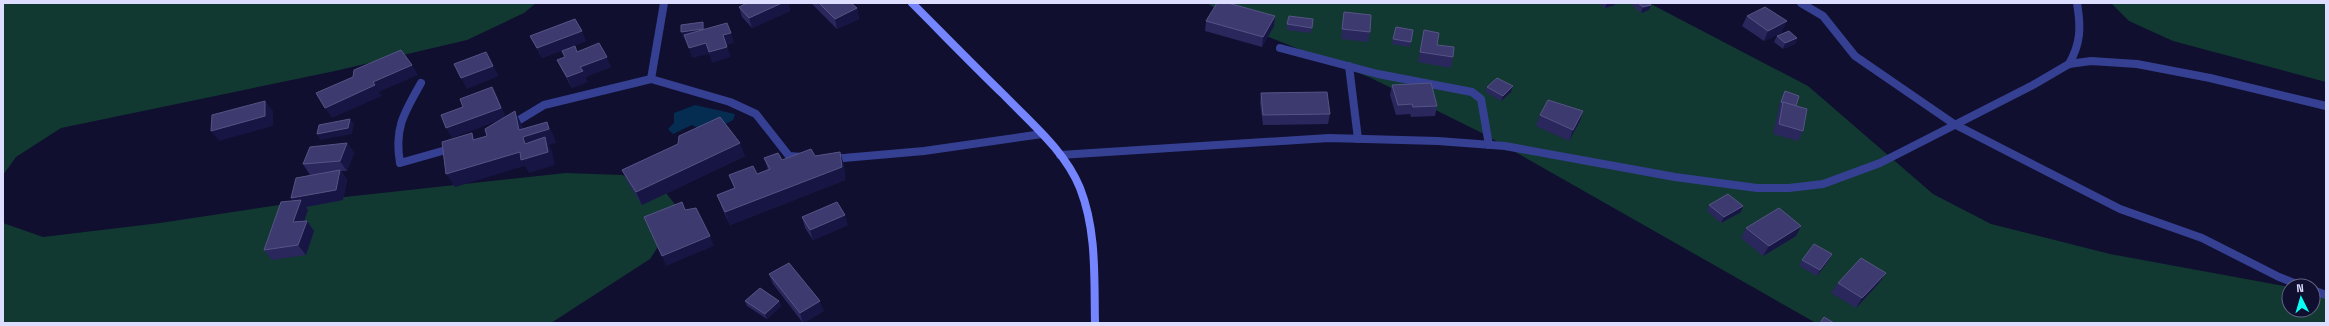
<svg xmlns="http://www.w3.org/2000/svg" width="2329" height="326" font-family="'Space Grotesk',sans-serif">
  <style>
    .green { fill: #113932 }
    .water { fill: #052c51 }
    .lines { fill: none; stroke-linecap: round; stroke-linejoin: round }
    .lane { stroke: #364092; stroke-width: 8 }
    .street { stroke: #364092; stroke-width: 8 }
    .secondary { stroke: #7485ff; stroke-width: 8 }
    .wall { fill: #2a275d }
    .shaded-wall { fill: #171543 }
    .building { fill: #3d3a6f; stroke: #565485 }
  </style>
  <rect width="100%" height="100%" fill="#100f2f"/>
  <g class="green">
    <path d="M3,3H536L524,13L467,40L335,71L61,128L16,157L3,175Z"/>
    <path d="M1207,3H1649L1808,86L1933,194L1991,224L2110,254L2289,287V310H2313V292L2326,294V323H1816L1482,133L1371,78L1249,29Z"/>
    <path d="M2111,3H2326V82L2173,41L2129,21Z"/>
    <path d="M566,173L622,175L659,184L681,212L650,259L551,323H3V223L43,237L160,223L299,202Z"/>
  </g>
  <path class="water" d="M695,105L735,114L733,120L707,134L692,125L673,134L668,129L674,123V113Z"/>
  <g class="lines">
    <g class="lane">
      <path d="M1280,48L1378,74L1472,92L1481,99L1489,145"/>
      <path d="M1349,66L1358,139"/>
      <path d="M651,79L664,3"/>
      <path d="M421,83C404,113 394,128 400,163L453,148"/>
      <path d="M511,125L544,105L651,79L730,102L756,114L789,156L803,157"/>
      <path d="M832,159L924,151L1042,134"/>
    </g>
    <g class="street">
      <path d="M1801,3L1823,16L1855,56L1954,124L2120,209L2202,238L2279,277L2302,286"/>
      <path d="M2069,64C2081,43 2081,27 2077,3"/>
      <path d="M1060,155L1329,138L1438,141L1505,146L1675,177L1757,188H1789L1823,184L1880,163L2033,85L2069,64L2091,61L2137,64L2210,78L2326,106"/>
      <path d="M2313,290L2326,295"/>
    </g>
    <path class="secondary" d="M912,3C943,34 973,65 1004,95C1031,123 1065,151 1080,188C1097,231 1094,279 1095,323"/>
  </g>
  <g class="wall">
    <path d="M747,3H788L790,11L752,28L742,17L739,7Z"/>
    <path d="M811,3H851L857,8L859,19L837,29Z"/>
    <path d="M1599,3H1616L1615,5L1605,8Z"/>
    <path d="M1633,3H1649V10L1641,13L1632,5Z"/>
    <path d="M1344,12L1370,32L1368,42L1341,39Z"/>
    <path d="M1275,16L1274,26L1262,47L1205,31L1206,21Z"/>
    <path d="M1747,16L1782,32L1764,41L1742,26Z"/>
    <path d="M1313,19L1311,33L1287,30V24Z"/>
    <path d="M1396,27L1413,30L1410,47L1392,44Z"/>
    <path d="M1424,30L1437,45L1453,57L1451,68L1418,62Z"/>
    <path d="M530,36L586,41L542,58Z"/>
    <path d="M1777,36L1797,38L1795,44L1783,49L1774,42Z"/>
    <path d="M562,51L577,52L611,67L585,77L587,82L572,88L562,70L557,60L565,57Z"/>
    <path d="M1392,85L1437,106L1435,116L1411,117L1410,114L1396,115L1390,95Z"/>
    <path d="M1487,87L1511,92L1501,101L1485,92Z"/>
    <path d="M1785,91L1796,106L1803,131L1798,141L1773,134L1778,112L1779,108H1778Z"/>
    <path d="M1261,93L1330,114L1328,124L1263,125L1260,103Z"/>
    <path d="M1540,115L1580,121L1569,141L1536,126Z"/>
    <path d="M347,143L354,153L347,171H341L347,180L343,200L306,207L308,210L304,221H307L314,231L306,255L272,260L264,250L293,201L317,174L310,175L303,164Z"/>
    <path d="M678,144L745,156L642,205L628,183L622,170Z"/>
    <path d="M840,152L844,165L845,180L730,225L722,208L717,195L734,188L729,175L757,174L768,170L764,158L782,160L815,156Z"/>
    <path d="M1709,205L1743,206L1741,212L1721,223L1707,211Z"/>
    <path d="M802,217L848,225L813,240L805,228Z"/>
    <path d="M1801,226L1796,236L1763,256L1741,238L1746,228Z"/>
    <path d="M1802,260H1829L1817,276L1799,266Z"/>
    <path d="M1886,273L1879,283L1856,308L1831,293L1838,283Z"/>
    <path d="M769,274L824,311L803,323L773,284Z"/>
    <path d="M745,301H779L781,306L767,319L747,306Z"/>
  </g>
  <g class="shaded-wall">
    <path d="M782,3H788L790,11L752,28L749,18Z"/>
    <path d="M1607,3H1616L1615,5L1605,8Z"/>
    <path d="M1651,5L1649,10L1641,13L1643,7Z"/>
    <path d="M857,8L859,19L837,29L835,19Z"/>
    <path d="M1275,16L1274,26L1262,47L1263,37Z"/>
    <path d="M1787,21L1782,32L1764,41L1768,31Z"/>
    <path d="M703,22L705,27V34L683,37L681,32Z"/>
    <path d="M582,31L586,41L542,58L537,48Z"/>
    <path d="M731,33L734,43L726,45L723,35Z"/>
    <path d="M1797,38L1795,44L1783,49L1785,43Z"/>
    <path d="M706,43L727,47L731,57L712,63L709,54L692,58L689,48Z"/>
    <path d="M607,57L611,67L585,77L587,82L572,88L567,77L580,67Z"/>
    <path d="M412,65L418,75L379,92L382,96L332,118L325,108L373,82Z"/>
    <path d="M493,66L499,76L467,89L461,78Z"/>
    <path d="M1513,86L1511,92L1501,101L1503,96Z"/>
    <path d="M492,87L498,97L506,118L452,138L446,128Z"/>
    <path d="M265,101L273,111V126L219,141L211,131Z"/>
    <path d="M515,111L522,125L525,137L547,122L554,136L556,143L549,145L552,151L555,165L529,173L525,166L455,187L446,174L525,144L519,130Z"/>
    <path d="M1583,111L1580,121L1569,141L1573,130Z"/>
    <path d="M350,119L354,124L352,134L320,140L317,134Z"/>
    <path d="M472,133L479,146L473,140Z"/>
    <path d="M347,143L354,153L347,171L340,161Z"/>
    <path d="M740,143L745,156L642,205L636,192Z"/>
    <path d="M840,152L844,165L845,180L730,225L725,212Z"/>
    <path d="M340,170L347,180L343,200L306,207L308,210L300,233L293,222L298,208L291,198Z"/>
    <path d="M1743,206L1741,212L1721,223L1724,217Z"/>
    <path d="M845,215L848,225L813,240L810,230Z"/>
    <path d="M307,221L314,231L306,255L298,245Z"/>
    <path d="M1801,226L1796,236L1763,256L1769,246Z"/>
    <path d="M710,236L714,246L666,266L662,256Z"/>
    <path d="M1832,254L1829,260L1817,276L1820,270Z"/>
    <path d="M1886,273L1879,283L1856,308L1862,298Z"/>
    <path d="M779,301L781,306L767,319L765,314Z"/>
    <path d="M820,301L824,311L803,323L800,313Z"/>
  </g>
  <g class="building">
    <path d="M747,3H782L749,18L739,7Z"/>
    <path d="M819,3H851L857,8L835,19Z"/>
    <path d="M1217,3H1228L1275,16L1263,37L1206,21Z"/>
    <path d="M1638,3H1649L1651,5L1643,7Z"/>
    <path d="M1765,7L1787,21L1768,31L1747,16Z"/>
    <path d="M1344,12L1371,15L1370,32L1342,29Z"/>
    <path d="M1289,16L1313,19L1312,28L1287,24Z"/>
    <path d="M575,19L582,31L537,48L530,36Z"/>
    <path d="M703,22V29L681,32V25Z"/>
    <path d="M727,23L731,33L723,35L727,47L709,52L706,43L689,48L684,35Z"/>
    <path d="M1396,27L1413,30L1411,42L1393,39Z"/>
    <path d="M1424,30L1439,33L1437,45L1454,47L1453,57L1420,52Z"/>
    <path d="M1789,31L1797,38L1785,43L1777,36Z"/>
    <path d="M599,43L607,57L580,67L583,71L567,77L557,60L565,57L562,51L575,46L577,52Z"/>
    <path d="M401,50L412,65L373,82L375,85L325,108L316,93L353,77L354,70Z"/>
    <path d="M486,52L493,66L461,78L454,64Z"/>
    <path d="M1497,78L1513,86L1503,96L1487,87Z"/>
    <path d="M1431,83L1437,106L1413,107L1412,104L1398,105L1392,85Z"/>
    <path d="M492,87L501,108L446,128L441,115L463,107L460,99Z"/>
    <path d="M1785,91L1799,96L1796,106L1783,102L1782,103L1781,102Z"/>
    <path d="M1327,92L1330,114L1263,115L1261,93Z"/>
    <path d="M1548,100L1583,111L1573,130L1540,115Z"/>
    <path d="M265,101V116L211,131L212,115Z"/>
    <path d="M1783,102L1807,109L1803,131L1779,124Z"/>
    <path d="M515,111L519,130L547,122L549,129L523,137L525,144L545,137L548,152L521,160L520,152L446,174L442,142L472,133L473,140L487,136L485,129Z"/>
    <path d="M720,117L740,143L636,192L622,170L678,144L679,136Z"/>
    <path d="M350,119L348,128L317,134L319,125Z"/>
    <path d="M347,143L340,161L303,164L310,147Z"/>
    <path d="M811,149L815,156L840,152L842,167L725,212L717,195L735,188L729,175L753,166L757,174L770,169L764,158L778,153L782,160Z"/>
    <path d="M340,170L336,190L291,198L296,178Z"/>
    <path d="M1728,194L1743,206L1724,217L1709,205Z"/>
    <path d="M301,200L293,222L307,221L298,245L264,250L281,202Z"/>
    <path d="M682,202L685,210L696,208L710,236L662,256L644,217Z"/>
    <path d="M837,202L845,215L810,230L802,217Z"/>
    <path d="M1779,208L1801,226L1769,246L1746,228Z"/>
    <path d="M1814,244L1832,254L1820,270L1802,260Z"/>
    <path d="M1861,258L1886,273L1862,298L1838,283Z"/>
    <path d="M789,263L820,301L800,313L769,274Z"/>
    <path d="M760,288L779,301L765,314L745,301Z"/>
    <path d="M1824,317L1834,323H1820Z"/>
  </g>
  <rect width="2329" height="326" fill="none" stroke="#dddeff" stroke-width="8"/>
  <g transform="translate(2301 298) rotate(355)"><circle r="19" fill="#100f2f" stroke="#626282"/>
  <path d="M0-3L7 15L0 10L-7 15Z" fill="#09fff3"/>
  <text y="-6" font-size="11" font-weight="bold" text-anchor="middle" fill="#dddeff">N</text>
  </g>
</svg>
